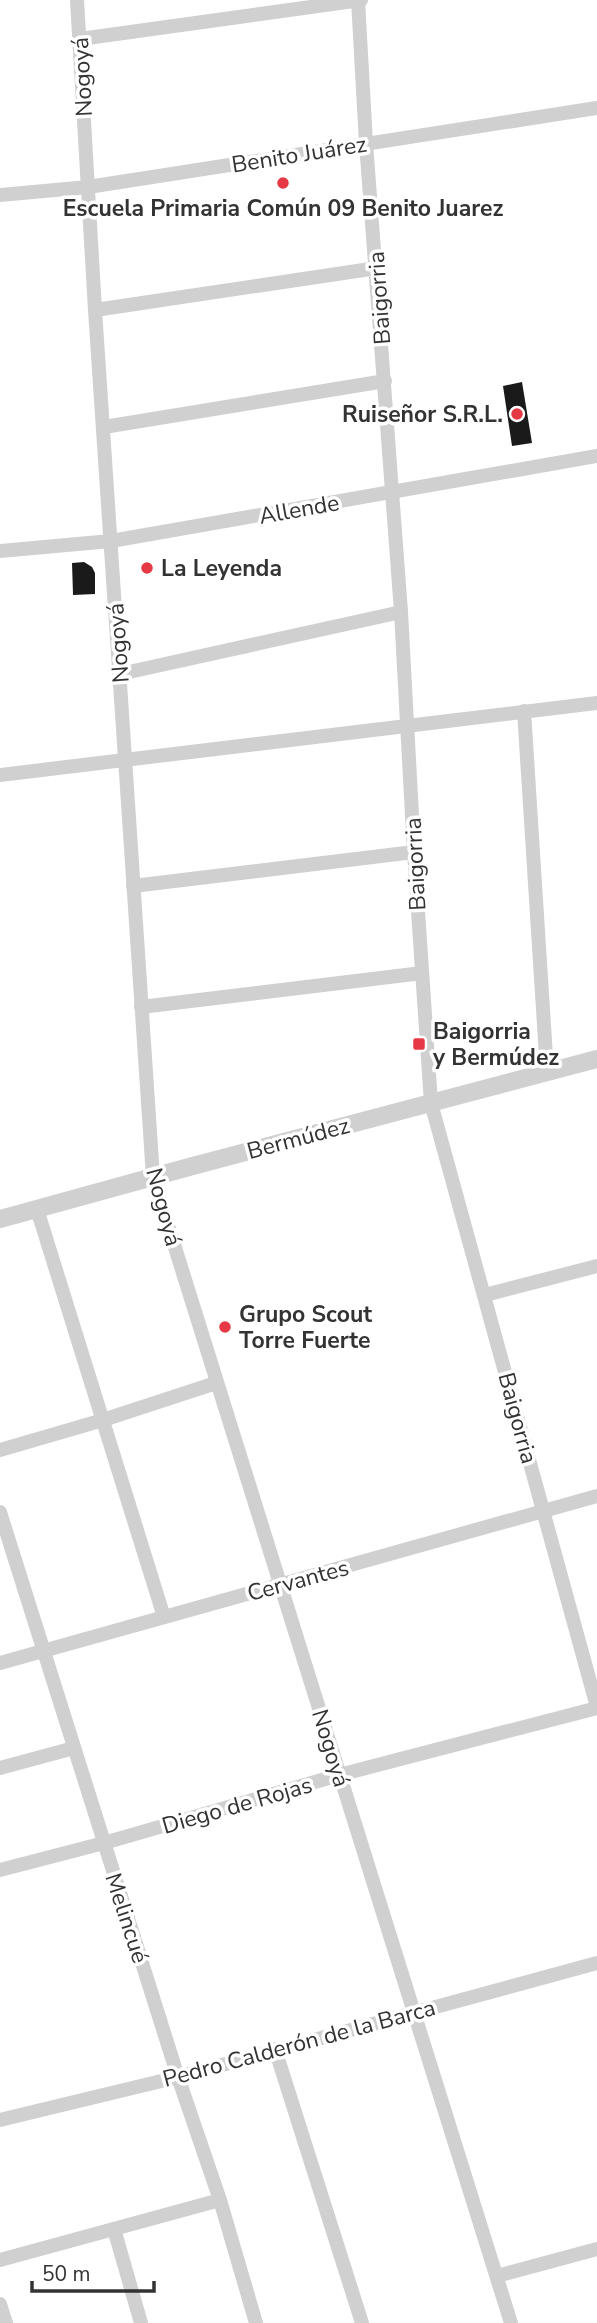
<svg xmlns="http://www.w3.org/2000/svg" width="597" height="2323" font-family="'Nunito Sans',sans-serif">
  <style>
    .building { fill: #1a1a1a }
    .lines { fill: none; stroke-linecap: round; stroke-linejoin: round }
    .minor { stroke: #d0d0d0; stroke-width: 14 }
    .tertiary { stroke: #d0d0d0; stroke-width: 18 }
    .poi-dot { fill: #e63946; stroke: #fff; stroke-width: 2.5 }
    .labels { text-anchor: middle; stroke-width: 7; stroke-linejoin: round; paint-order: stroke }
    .street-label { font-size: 23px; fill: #333; stroke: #fff }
    .poi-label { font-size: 23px; font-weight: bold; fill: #333; stroke: #fff; text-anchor: start }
  </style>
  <rect width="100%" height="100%" fill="#fff"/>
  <g class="building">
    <path d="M522,382L532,443L512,446L503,386Z"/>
    <path d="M84,562L92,567L95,573V594L73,595L72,563Z"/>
  </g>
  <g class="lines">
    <g class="minor">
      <path d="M77,0L95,310L153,1177L511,2323"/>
      <path d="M358,0L366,143L401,612L414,852L431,1103L597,1707"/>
      <path d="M80,39L361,0"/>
      <path d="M0,195L88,187L597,108"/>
      <path d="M95,310L377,268"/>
      <path d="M104,427L385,381"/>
      <path d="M0,551L111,541L597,456"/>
      <path d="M120,674L401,612"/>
      <path d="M524,711L547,1072"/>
      <path d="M0,775L597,703"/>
      <path d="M133,886L414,852"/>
      <path d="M141,1007L422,973"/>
      <path d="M37,1209L164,1617"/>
      <path d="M485,1295L597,1266"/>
      <path d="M0,1450L103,1420L216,1383"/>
      <path d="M0,1512L178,2077L220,2200L256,2323"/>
      <path d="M0,1663L597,1496"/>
      <path d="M0,1768L74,1748"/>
      <path d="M0,1870L104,1843L339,1775L597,1708"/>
      <path d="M275,2049L362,2323"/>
      <path d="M0,2120L178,2077L597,1963"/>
      <path d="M114,2229L141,2323"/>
      <path d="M0,2260L220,2200"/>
      <path d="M497,2276L597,2249"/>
      <path d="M0,2304L6,2323"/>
    </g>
    <path class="tertiary" d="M0,1219L189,1167L597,1059"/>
  </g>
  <g class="poi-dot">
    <circle cx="283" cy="183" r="7"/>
    <circle cx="517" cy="414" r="7"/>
    <circle cx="147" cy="568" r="7"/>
    <rect x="412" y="1037" width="14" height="14" rx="3.5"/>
    <circle cx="225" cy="1327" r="7"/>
  </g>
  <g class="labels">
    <g class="street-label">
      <text transform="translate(82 77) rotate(-93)" y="8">Nogoyá</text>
      <text transform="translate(299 154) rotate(-9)" y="8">Benito Juárez</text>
      <text transform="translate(379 298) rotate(-94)" y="8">Baigorria</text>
      <text transform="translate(299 509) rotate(-10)" y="8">Allende</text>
      <text transform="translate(118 643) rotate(-94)" y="8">Nogoyá</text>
      <text transform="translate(415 864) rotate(-93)" y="8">Baigorria</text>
      <text transform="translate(298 1138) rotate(-15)" y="8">Bermúdez</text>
      <text transform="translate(164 1207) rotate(75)" y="8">Nogoyá</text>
      <text transform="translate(518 1418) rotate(75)" y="8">Baigorria</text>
      <text transform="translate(298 1580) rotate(-15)" y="8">Cervantes</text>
      <text transform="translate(331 1748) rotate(73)" y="8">Nogoyá</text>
      <text transform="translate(237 1805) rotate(-16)" y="8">Diego de Rojas</text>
      <text transform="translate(127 1918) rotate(72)" y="8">Melincué</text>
      <text transform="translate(299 2043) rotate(-15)" y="8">Pedro Calderón de la Barca</text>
    </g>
    <g class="poi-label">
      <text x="283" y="216" text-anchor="middle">Escuela Primaria Común 09 Benito Juarez</text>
      <text x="503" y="422" text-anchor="end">Ruiseñor S.R.L.</text>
      <text x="161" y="576">La Leyenda</text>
      <text x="433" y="1039">Baigorria<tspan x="433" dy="26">y Bermúdez</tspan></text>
      <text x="239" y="1322">Grupo Scout<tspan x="239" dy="26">Torre Fuerte</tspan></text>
    </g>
  </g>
  <path d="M32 2281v10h122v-10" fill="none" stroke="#333333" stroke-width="3.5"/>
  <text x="42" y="2281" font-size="21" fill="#333333" stroke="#ffffff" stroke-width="5" paint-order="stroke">50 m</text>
</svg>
